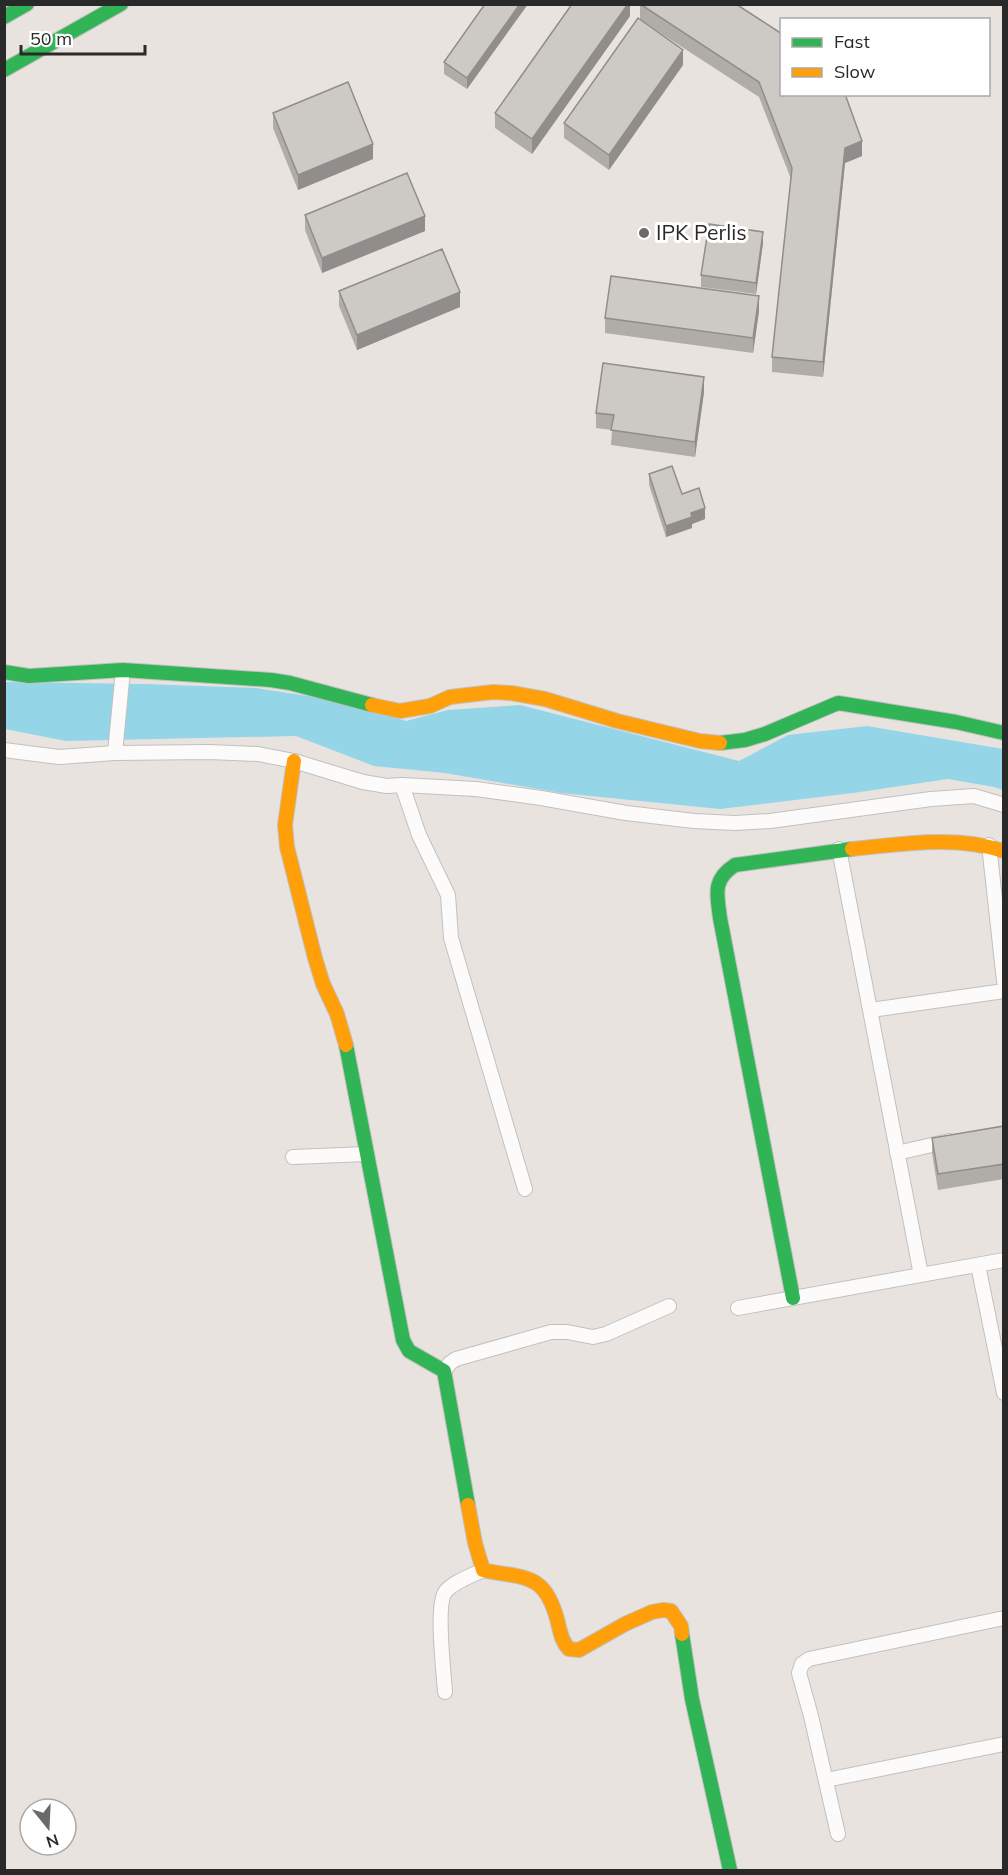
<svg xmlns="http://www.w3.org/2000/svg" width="1008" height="1875" font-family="Mulish,sans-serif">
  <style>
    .water { fill: #94d5e8 }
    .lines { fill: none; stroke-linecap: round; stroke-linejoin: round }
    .street-casing { stroke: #c2c0c0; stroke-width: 16 }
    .fast-casing { stroke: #c2c0c0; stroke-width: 16 }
    .slow-casing { stroke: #c2c0c0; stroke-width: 16 }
    .street { stroke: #fcfbfa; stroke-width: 14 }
    .fast { stroke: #30b455; stroke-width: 14 }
    .slow { stroke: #ff9f0a; stroke-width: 14 }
    .wall { fill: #b0ada9 }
    .shaded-wall { fill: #908d8a }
    .building { fill: #cdc9c5; stroke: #908d8a; stroke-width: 1.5 }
    .poi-dot { fill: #6c6a68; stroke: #fff; stroke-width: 2 }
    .labels { text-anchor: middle; stroke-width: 6; stroke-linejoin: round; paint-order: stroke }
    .poi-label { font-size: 21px; fill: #292929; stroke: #fff; text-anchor: start }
  </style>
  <rect width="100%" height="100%" fill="#e8e3de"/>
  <path class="water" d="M4,682L145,684L256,688L339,701L406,721L448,710L520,705L739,761L788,735L867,726L1003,749V790L994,787L948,779L853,793L720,809L561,793L445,773L374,766L296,736L66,741L5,729Z"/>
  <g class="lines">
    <defs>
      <g id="street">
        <path d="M4,750L59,757L115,753L209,752L258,754L294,761L363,782L387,786L402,785L476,789L541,798L626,813L694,821L735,823L770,821L931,799L974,796L1004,805"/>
        <path d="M115,753L123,670"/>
        <path d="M402,785L419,835L448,895L451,938L525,1189"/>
        <path d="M989,845L1004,981"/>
        <path d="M839,849L921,1275"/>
        <path d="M871,1010L1004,991"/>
        <path d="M897,1153L949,1141"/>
        <path d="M293,1157L366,1154"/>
        <path d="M978,1265L1004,1393"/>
        <path d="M738,1308L1004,1260"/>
        <path d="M444,1371L450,1363L456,1359L551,1332H567L593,1337L606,1334L669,1306"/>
        <path d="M445,1692C444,1673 435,1603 446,1591C455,1581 471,1576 483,1570"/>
        <path d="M826,1780L1004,1744"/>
        <path d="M838,1834L811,1716L799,1673L802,1664L809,1659L1004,1618"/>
      </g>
      <g id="fast">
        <path d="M4,17L27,4"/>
        <path d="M4,70L121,4"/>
        <path d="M4,672L29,676L123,670L271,680L290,683L372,705"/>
        <path d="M720,743L745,740L765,734L838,703L956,722L1004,733"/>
        <path d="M346,1045L403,1340L409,1351L444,1371L468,1505"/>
        <path d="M793,1298L720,918C717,894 712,880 735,865L852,849"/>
        <path d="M682,1634L692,1699L730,1870"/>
      </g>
      <g id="slow">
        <path d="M372,705L400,711L430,706L450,697L493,692L511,693L545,699L617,721L700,741L720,743"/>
        <path d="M294,761L285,825L287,847L315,958L323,984L337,1014L346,1045"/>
        <path d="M852,849C902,844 955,835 1004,851"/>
        <path d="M468,1505L475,1543L483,1570C523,1579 544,1571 557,1619C560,1630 561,1641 569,1649L579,1650L625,1624L652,1612L663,1610L671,1611L681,1626L682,1634"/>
      </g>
    </defs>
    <use href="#street" class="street-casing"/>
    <use href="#fast" class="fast-casing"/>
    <use href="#slow" class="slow-casing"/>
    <use href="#street" class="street"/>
    <use href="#fast" class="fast"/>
    <use href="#slow" class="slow"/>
  </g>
  <g class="wall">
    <path d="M485,4H528L467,89L444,74V62Z"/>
    <path d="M630,4V16L532,154L495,128V113Z"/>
    <path d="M640,4H736L862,156L845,163L823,377L772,372V357L791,179L759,97L645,23L683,65L609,170L564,138V123L640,19Z"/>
    <path d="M273,113L373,159L298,190L273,128Z"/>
    <path d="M305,215L425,231L322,273L305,230Z"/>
    <path d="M763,243L756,294L701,287V275Z"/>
    <path d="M339,291L460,307L357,350L339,306Z"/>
    <path d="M759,311L753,353L605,333V318Z"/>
    <path d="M704,392L695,457L611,445L612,430L596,428V413Z"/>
    <path d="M649,474L682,494L705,519L692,524V528L666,537L649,485Z"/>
    <path d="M1004,1126V1179L938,1190L932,1153V1138Z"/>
  </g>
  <g class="shaded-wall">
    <path d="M520,4H528L467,89V78Z"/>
    <path d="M628,4H630V16L532,154V139Z"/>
    <path d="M683,50V65L609,170V155Z"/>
    <path d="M862,141V156L845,163L823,377V362L845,148Z"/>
    <path d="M373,144V159L298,190V175Z"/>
    <path d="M425,216V231L322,273V258Z"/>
    <path d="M763,232V243L756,294V283Z"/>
    <path d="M460,292V307L357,350V335Z"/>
    <path d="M759,296V311L753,353V338Z"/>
    <path d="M704,377V392L695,457V442Z"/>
    <path d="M705,508V519L692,524V528L666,537V526L691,513Z"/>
  </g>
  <g class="building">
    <path d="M485,4H520L467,78L444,62Z"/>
    <path d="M572,4H628L532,139L495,113Z"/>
    <path d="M640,4H736L782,34V94H845L862,141L845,148L823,362L772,357L792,168L759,82Z"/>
    <path d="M638,18L683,50L609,155L564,123Z"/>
    <path d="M348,82L373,144L298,175L273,113Z"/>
    <path d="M407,173L425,216L322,258L305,215Z"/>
    <path d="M709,224L763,232L756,283L701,275Z"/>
    <path d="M442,249L460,292L357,335L339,291Z"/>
    <path d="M611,276L759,296L753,338L605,318Z"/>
    <path d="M603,363L704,377L695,442L611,430L614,415L596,413Z"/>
    <path d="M672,466L682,494L699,488L705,508L691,513L692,517L666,526L649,474Z"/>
    <path d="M1004,1126V1164L938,1174L932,1138Z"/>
  </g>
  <circle class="poi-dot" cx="644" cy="233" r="6"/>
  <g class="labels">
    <g class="poi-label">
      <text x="656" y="240">IPK Perlis</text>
    </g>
  </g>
  <rect width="1008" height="1875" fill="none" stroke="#292929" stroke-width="12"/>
  <rect x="780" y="18" width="210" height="78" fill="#ffffff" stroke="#a9a9a9" stroke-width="1.5"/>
  <rect x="792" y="38" width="30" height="9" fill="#30b455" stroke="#a9a9a9" stroke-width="1.5"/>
  <text x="834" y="48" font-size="18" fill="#292929">Fast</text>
  <rect x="792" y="68" width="30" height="9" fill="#ff9f0a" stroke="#a9a9a9" stroke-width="1.5"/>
  <text x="834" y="78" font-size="18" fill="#292929">Slow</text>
  <g transform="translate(48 1827) rotate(162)"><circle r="28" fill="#ffffff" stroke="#a9a9a9" stroke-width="1.5"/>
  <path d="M0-4.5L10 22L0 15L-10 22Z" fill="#6c6a68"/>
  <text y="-9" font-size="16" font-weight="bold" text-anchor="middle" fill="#292929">N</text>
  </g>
  <path d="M21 45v9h124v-9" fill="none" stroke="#292929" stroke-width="3"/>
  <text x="30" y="45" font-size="18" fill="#292929" stroke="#ffffff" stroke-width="4.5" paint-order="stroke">50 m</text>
</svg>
